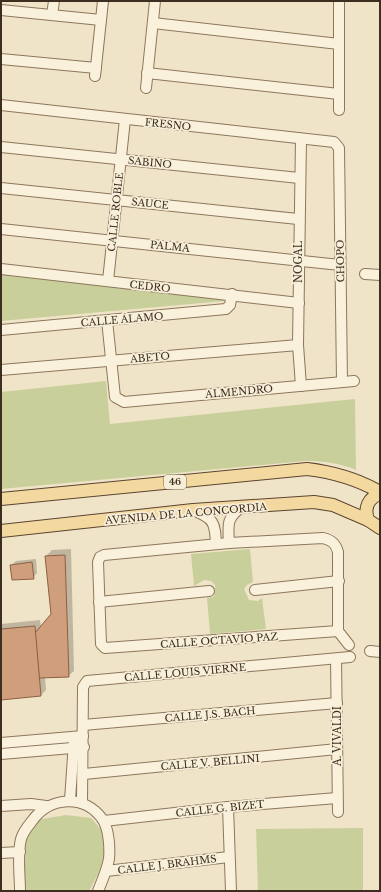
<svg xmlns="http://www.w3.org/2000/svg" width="381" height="892" font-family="'Libre Baskerville',serif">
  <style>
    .green { fill: #c9cf9b }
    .shadow { fill: #0003 }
    .building { fill: #cf9f7d; stroke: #8d5f41 }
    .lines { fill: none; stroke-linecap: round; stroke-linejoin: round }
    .minor-casing { stroke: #8d765c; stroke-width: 12 }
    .major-casing { stroke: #5b4430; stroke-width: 14 }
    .minor { stroke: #faf1dc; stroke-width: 10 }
    .major { stroke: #f3d9a0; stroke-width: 12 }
    .labels { text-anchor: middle; stroke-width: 3.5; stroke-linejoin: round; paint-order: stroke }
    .shield { fill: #f7eed8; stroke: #756857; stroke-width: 1 }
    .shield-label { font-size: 9px; font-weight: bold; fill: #3d2e20 }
    .street-label { font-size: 10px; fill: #3d2e20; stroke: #f7eed8 }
  </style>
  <rect width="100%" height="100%" fill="#f0e4c8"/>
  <g class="green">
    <path d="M1,272L223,295L224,301L1,321Z"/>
    <path d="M106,381L110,424L355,399L356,470C339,463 324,461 305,461L1,489V392Z"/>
    <path d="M250,549L253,582L247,585L244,589L249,600L258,601L262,598L266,629L210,634L207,598L213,597L215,594V585L211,581L204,580L194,586L191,554Z"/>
    <path d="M66,815L91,818L104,833L106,859L89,891H24L26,840L36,820Z"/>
    <path d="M363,828V891H258L256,829Z"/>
  </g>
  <g class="shadow">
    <path d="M71,549L74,671L68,676L45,677L46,690L41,695L1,699V624L40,620L41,627L52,614L46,556L52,550Z"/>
    <path d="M36,559L37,573L33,578L11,565L16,561Z"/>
  </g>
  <g class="building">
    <path d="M65,555L69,677L39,678L35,633L51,614L45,556Z"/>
    <path d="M32,562L34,579L12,580L10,565Z"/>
    <path d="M35,626L41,696L1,700V629Z"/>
  </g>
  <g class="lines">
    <defs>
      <g id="minor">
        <path d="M339,1V110"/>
        <path d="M1,10L101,20"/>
        <path d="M52,15L54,1"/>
        <path d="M153,23L339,44"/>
        <path d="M1,59L96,68"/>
        <path d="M147,73L339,94"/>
        <path d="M95,76L103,1"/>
        <path d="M146,88L155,1"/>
        <path d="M1,105L334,142L339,148L342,382"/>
        <path d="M301,139L298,345L301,386"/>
        <path d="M1,147L299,178"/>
        <path d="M1,188L298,219"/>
        <path d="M1,229L340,265"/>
        <path d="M1,269L299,303"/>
        <path d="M365,274L380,275"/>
        <path d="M108,281L125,119"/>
        <path d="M107,320L115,397L124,402L354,381"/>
        <path d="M1,330L226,309L230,305L232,294"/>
        <path d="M1,370L298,345"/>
        <path d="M193,510C214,519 215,522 216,544"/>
        <path d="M323,538C332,540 336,544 338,552V631L105,648L101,644L98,562L100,557L104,555L229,543Z"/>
        <path d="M229,543C228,524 226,518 243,506"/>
        <path d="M255,590L339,581"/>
        <path d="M99,602L209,591"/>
        <path d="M338,631L349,645"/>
        <path d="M370,651L380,652"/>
        <path d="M336,659L338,812"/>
        <path d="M83,725L337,703"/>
        <path d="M1,743L83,736"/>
        <path d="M1,754L84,747"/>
        <path d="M84,774L337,749"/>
        <path d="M70,800L74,742"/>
        <path d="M82,803L83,687L87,681L350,657"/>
        <path d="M1,806L31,804L46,806"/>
        <path d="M228,807L231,891"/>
        <path d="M104,821L228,807L337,798"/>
        <path d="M1,853L20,852"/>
        <path d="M106,871L229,857"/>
        <path d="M20,891C20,875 17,855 21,839C23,832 28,826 32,821C50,796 85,794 103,820C109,830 110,848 109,859C107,870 102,881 98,891"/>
      </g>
      <g id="major">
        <path d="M380,494C368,498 364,508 368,520L380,528"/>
        <path d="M1,499L307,469C333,472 357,479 380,492"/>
        <path d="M1,531L193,510L314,502L333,505L368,520"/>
      </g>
    </defs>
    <use href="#minor" class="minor-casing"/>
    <use href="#major" class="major-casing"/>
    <use href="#minor" class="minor"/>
    <use href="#major" class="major"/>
  </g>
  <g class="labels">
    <rect class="shield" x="164" y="475" width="22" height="14" rx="3"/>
    <g class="shield-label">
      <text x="175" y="485">46</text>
    </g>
    <g class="street-label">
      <text transform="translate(168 124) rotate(6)" y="4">FRESNO</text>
      <text transform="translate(150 162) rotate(6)" y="4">SABINO</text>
      <text transform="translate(150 203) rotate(6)" y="4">SAUCE</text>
      <text transform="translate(115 212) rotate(-84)" y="4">CALLE ROBLE</text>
      <text transform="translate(170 246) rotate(6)" y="4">PALMA</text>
      <text transform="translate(340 261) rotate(-91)" y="4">CHOPO</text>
      <text transform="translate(298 262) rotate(-90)" y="4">NOGAL</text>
      <text transform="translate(150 286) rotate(6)" y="4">CEDRO</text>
      <text transform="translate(122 319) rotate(-5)" y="4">CALLE ÁLAMO</text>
      <text transform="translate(150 357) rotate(-5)" y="4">ABETO</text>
      <text transform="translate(239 391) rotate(-5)" y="4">ALMENDRO</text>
      <text transform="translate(186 513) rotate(-5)" y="4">AVENIDA DE LA CONCORDIA</text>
      <text transform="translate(219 640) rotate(-4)" y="4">CALLE OCTAVIO PAZ</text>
      <text transform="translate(185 672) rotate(-5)" y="4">CALLE LOUIS VIERNE</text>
      <text transform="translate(210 714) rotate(-5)" y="4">CALLE J.S. BACH</text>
      <text transform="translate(337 736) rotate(-90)" y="4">A. VIVALDI</text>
      <text transform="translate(210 762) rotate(-5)" y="4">CALLE V. BELLINI</text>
      <text transform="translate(220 808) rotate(-6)" y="4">CALLE G. BIZET</text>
      <text transform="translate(167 864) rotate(-7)" y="4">CALLE J. BRAHMS</text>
    </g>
  </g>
  <rect width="381" height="892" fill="none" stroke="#3d2e20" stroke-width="4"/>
</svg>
